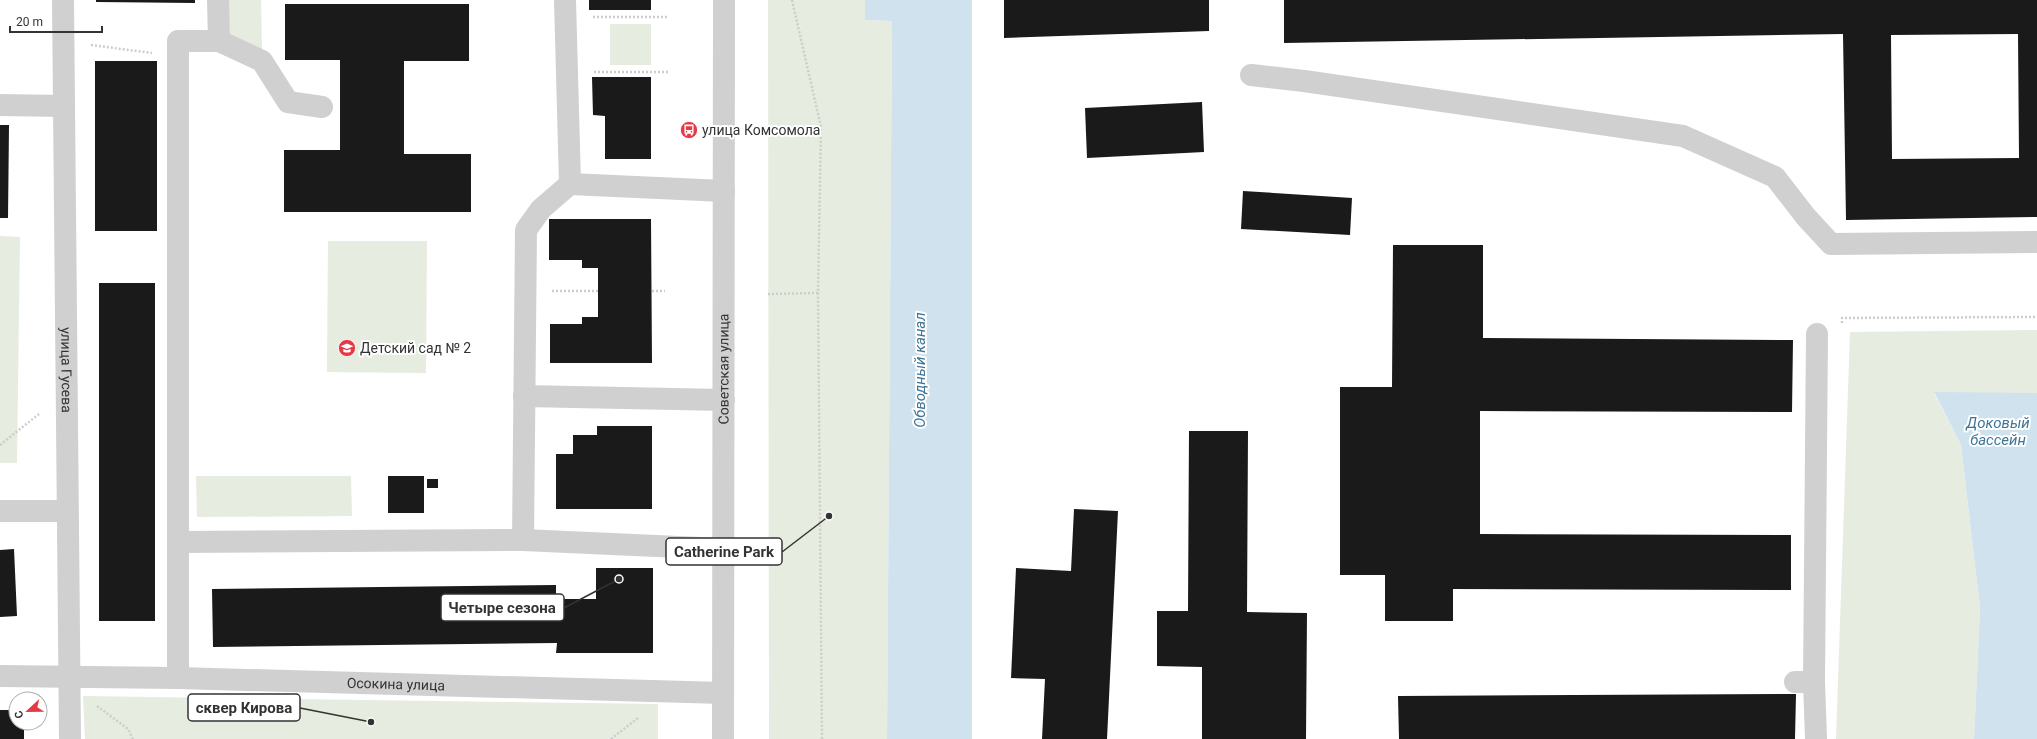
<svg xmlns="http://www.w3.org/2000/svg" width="2037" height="739" font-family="Roboto,sans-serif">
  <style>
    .green { fill: #e6ecdf }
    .water { fill: #cfe2ee }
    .building { fill: #1a1a1a; fill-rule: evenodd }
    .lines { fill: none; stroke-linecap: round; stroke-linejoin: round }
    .path { stroke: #cdcdcd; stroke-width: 2.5; stroke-dasharray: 2 2; stroke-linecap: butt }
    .minor { stroke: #d0d0d0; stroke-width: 22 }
    .labels { text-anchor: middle; stroke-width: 4; stroke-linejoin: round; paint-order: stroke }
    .poi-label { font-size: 14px; fill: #333; stroke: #fff; text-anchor: start }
    .street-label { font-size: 14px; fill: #333; stroke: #fff }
    .water-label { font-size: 15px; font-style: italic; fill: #3f7597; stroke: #fff }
    .leader { fill: none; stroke: #333; stroke-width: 1.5 }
    .callout-dot { fill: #333; stroke: #fff; stroke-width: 1.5 }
    .callout { fill: #fff; stroke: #333; stroke-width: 1.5 }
    .callout-label { font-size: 15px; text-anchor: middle; font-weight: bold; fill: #333 }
  </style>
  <rect width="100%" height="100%" fill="#fff"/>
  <g class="green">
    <path d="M226,0H261L262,52L227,35Z"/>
    <path d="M768,0H865V20L892,21L887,739H769Z"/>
    <rect x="610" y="24" width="41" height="41"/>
    <path d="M0,236L20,237L17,463H0Z"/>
    <path d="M328,241H427L426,373L327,372Z"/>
    <path d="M2037,330V393H1934L1961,445L1980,608L1974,739H1836L1850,332Z"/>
    <path d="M196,476H351L352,516L197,517Z"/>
    <path d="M83,696L658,704V739H85Z"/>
  </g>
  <g class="water">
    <path d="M865,0H972V739H887L892,21L865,20Z"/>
    <path d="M1934,392L2037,393V739H1974L1980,608L1961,445Z"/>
  </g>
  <g class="building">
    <path d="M96,0H195V3L96,2Z"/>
    <rect x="589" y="0" width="62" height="10"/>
    <path d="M1004,0H1209V31L1004,38Z"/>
    <path d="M1284,0H2037V217L1846,220L1843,34L1284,43ZM2018,34L2019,158L1892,159L1891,35Z"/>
    <path d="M285,4H469V61H404V154H471V212H284V150H340V60H285Z"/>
    <rect x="95" y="61" width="62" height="170"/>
    <path d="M592,77H651V159H605V116L593,115Z"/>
    <path d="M1202,102L1204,152L1087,158L1085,108Z"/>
    <path d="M0,125H9L8,218H0Z"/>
    <path d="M1243,191L1352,198L1350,235L1241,229Z"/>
    <path d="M549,219H651L652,363H550V324H582V317H598V268H582V260H549Z"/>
    <path d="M1393,245H1483V338L1793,340L1792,412L1480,411V534L1791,535V590L1453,589V621H1385V575H1340V387H1392Z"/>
    <rect x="99" y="283" width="56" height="338"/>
    <path d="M597,426H652V509H556V454H573V435H597Z"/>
    <path d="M1189,431H1248L1247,612L1307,613L1306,739H1202V667L1157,666V611H1188Z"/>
    <rect x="388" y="476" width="36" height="37"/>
    <rect x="427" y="479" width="11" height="9"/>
    <path d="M1074,509L1118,511L1107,739H1042L1045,679L1011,678L1016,568L1071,571Z"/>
    <path d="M14,549L17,616L0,617V550Z"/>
    <path d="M596,568H653V653H556L557,643L213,647L212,589L556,585V599H596Z"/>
    <path d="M1796,694L1795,739H1399L1398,696Z"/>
    <path d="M0,710H16V723H24V739H0Z"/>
  </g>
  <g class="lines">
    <g class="path">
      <path d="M792,0L821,127L818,293L822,739"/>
      <path d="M593,17H668"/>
      <path d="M91,45L152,53"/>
      <path d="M594,72H668"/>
      <path d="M552,291H598"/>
      <path d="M652,291H665"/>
      <path d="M768,294L818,293"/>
      <path d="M1842,323V318L2037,317"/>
      <path d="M0,445L39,414"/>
      <path d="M97,706L128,729L133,739"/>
      <path d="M611,739L638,718"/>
    </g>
    <g class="minor">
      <path id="s1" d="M63,0L70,739"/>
      <path d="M219,41L262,61L288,102L322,107"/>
      <path d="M1251,75L1304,81L1683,136L1775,177L1806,217L1831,244L2037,242"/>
      <path d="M0,105L64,106"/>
      <path d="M570,184L724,191"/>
      <path d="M524,396L724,400"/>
      <path d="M0,511H67"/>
      <path d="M523,540L526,230L541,209L570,184L565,0"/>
      <path d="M179,542L523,540L723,549"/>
      <path id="s2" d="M0,676L178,678L723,693"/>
      <path d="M178,678V41H219L218,0"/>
      <path d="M1795,682H1814L1816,739"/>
      <path d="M1814,682L1817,334"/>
      <path id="s3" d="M723,739L724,0"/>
    </g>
  </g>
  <defs>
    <symbol id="bus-disc" viewBox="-11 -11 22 22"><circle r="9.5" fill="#e63946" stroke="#fff"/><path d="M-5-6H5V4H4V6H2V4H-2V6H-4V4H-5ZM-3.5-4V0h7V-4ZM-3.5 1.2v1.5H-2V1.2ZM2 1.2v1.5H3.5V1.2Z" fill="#fff"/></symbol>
    <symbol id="school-disc" viewBox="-11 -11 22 22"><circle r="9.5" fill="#e63946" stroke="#fff"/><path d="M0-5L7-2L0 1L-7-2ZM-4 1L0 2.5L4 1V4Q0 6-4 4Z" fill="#fff"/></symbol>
  </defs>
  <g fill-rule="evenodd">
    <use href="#bus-disc" x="679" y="120" width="20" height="20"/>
    <use href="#school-disc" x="337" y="338" width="20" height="20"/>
  </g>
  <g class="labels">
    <g class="poi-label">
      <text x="702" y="135">улица Комсомола</text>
      <text x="360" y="353">Детский сад № 2</text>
    </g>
    <g class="street-label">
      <text dy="5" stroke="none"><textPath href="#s3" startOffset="370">Советская улица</textPath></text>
      <text dy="5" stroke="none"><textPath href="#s1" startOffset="370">улица Гусева</textPath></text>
      <text dy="5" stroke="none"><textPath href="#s2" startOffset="396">Осокина улица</textPath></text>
    </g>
    <g class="water-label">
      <text transform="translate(920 370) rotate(-90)" y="5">Обводный канал</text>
      <text x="1998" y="428">Доковый<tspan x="1998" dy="17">бассейн</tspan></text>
    </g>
  </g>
  <path class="leader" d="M829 516L782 552M619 579L564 608M371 722L300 708"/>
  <g class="callout-dot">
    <circle cx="829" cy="516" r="4"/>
    <circle cx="619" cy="579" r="4"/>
    <circle cx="371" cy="722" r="4"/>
  </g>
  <g class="callout">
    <rect x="666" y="538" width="116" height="27" rx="4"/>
    <rect x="441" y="594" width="123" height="27" rx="4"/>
    <rect x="188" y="694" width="112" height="27" rx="4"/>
  </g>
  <g class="callout-label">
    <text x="724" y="557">Catherine Park</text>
    <text x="502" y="613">Четыре сезона</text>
    <text x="244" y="713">сквер Кирова</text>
  </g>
  <g transform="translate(28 711) rotate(248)"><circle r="19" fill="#ffffff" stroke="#adadad"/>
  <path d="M0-3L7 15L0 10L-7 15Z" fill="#e63946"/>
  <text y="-6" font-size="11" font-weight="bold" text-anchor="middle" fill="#333333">С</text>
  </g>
  <path d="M10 26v6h92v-6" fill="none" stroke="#333333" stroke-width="2"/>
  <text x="16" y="26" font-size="12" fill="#333333" stroke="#ffffff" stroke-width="3" paint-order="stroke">20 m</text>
</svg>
